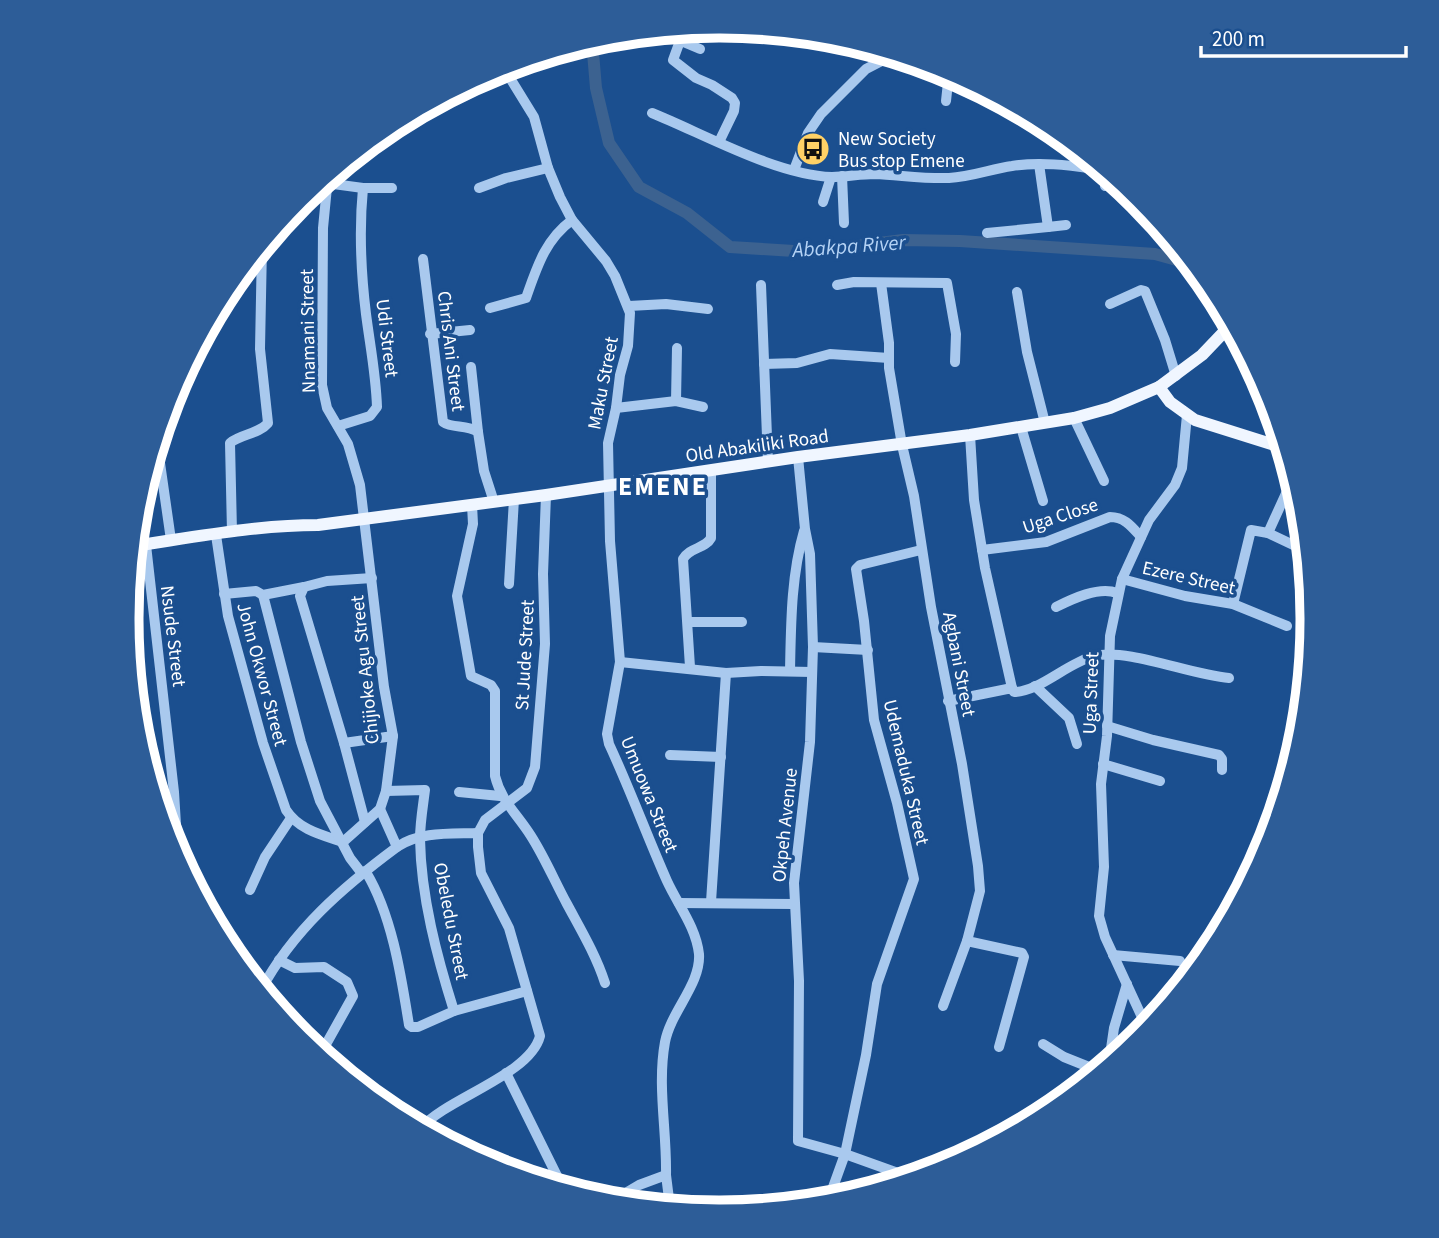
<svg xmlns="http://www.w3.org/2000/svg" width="1439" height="1238" font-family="'Source Sans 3',sans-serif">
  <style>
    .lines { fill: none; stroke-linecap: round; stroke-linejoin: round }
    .river { stroke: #3c6290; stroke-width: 12 }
    .minor { stroke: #a9c9ee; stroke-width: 10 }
    .major { stroke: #f0f6ff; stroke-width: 12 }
    .labels { text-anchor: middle; stroke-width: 7; stroke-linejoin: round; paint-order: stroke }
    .poi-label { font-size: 19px; fill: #fff; stroke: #1b4f8f; text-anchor: start }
    .street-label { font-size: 19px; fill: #fff; stroke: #1b4f8f }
    .water-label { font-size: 21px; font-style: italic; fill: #b5d3f5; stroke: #1b4f8f }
    .district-label { font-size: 26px; font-weight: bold; letter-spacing: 2px; fill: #fff; stroke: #1b4f8f }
    .rim { fill: none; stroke: #fff; stroke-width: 9 }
  </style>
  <rect width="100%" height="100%" fill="#1b4f8f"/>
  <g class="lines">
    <path class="river" d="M592,41L596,88L609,143L639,187L687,213L730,247L810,252L903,240L960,241L1155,254L1191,264"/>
    <g class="minor">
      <path d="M684,30L673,60L696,78L712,85L732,98L735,103L734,111L719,142"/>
      <path d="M681,41L700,49"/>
      <path d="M507,67L510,78L534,117L548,168L560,197L572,220L606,261L615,276L630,313L628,346L620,375L616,408L608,443L610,541L620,662L607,734L609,744C630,789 647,836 667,881C678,905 696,927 699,954C701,984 671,1011 665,1042C657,1086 667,1131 666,1175"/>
      <path d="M946,101L949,73"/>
      <path d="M652,113C704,134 776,175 832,177C846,177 860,174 875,174C899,175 925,179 949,178C971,177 991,169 1012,166C1042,161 1073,166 1103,170"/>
      <path d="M1039,164L1048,227L1066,225"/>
      <path d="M794,170L808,133L821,114L866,69L893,55"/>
      <path d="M842,176L844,223"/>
      <path d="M328,177L323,228L322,385L327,408L348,444L360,485L384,687L393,736L386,791L380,809L343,842"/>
      <path d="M326,183L363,188H392"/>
      <path d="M1105,186L1109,176"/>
      <path d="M479,188L506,178L548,168"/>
      <path d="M823,202L831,177"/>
      <path d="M987,233L1048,227"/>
      <path d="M423,259L443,422C453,429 466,424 478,432L484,471L494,502"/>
      <path d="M881,283L889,343V368L902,445L914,496L931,607L962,764L978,866L980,891L967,941L1022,953L1024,957L999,1047"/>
      <path d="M761,285L768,462"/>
      <path d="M837,285L854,282L947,283L956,334L955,362"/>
      <path d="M1017,292L1027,352L1045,423"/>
      <path d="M1110,304L1141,290L1145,291L1165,340L1176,376"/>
      <path d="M629,306L666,304L708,309"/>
      <path d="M490,308L526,298C537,267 545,240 572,220"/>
      <path d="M430,334L470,330"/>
      <path d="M764,364L797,363L830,354L889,358"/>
      <path d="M471,367L478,432"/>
      <path d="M676,401L677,348"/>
      <path d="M616,408L676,401L703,407"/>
      <path d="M1074,418L1104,481"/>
      <path d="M338,426L370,416L377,407C376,375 370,345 366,314C361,273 359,229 363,188"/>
      <path d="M1021,427L1043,501"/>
      <path d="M970,435L974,500L985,568L1012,688"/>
      <path d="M157,442L171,540"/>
      <path d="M798,457L805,529L810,554L813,647L810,742L794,883L799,981L798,1141L845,1154L898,1173H916L948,1166"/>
      <path d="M472,505L473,524L457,596L471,676L491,685L495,691V776C501,801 518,815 531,836C545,858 555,882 567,904C581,930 596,955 605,983"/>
      <path d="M232,532L230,443C241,434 259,434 268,423L260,349L262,246"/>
      <path d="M1268,533L1293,478"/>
      <path d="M216,535L228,616L263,743L286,810C299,830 322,835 343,842"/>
      <path d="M146,545L174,792L178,857"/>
      <path d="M982,550L1046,542L1110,517C1125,517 1132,527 1141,537"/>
      <path d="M1122,579L1185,596L1233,604L1287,626"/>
      <path d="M509,584L514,499"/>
      <path d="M224,594L256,591L263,595L304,587"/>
      <path d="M263,595L301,742L320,801L350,858L360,871L366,872C392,915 401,975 409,1025L412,1027H418L454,1011L527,991"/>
      <path d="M1233,604L1251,530L1268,533L1306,551"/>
      <path d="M1056,607C1072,599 1099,586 1117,593"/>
      <path d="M688,622H742"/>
      <path d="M813,647L868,650"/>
      <path d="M620,662L726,673L761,671L812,672"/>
      <path d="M690,667L683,559C690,547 705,549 711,538V471"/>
      <path d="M790,671C791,624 791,576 804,531"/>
      <path d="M1035,686L1069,718L1077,744"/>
      <path d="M948,701L1012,688L1014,692C1039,692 1067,663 1094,656C1129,648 1190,675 1229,678"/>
      <path d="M1107,726L1153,740L1219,755L1222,759V770"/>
      <path d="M344,743L393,736"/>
      <path d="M670,755L721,757"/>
      <path d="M1103,764L1160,781"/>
      <path d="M386,791L425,790C423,806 420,823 420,839C421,897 437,957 454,1011"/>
      <path d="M459,792L500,796"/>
      <path d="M380,809L397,847"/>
      <path d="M365,822L344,743L300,596L304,587L327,581L372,578"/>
      <path d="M250,890L265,857L291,818"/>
      <path d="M711,902L726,673"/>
      <path d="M679,903L794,904"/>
      <path d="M1113,955L1180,961"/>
      <path d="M279,960L295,968L324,967L347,982L353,996L320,1055"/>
      <path d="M261,990C293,930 343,887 397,847C420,831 452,834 478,833"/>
      <path d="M943,1006L967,941"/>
      <path d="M1147,1028L1105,937L1099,916L1104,867L1101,784L1107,736L1110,636L1122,579L1149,520L1175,485L1182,468L1187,415"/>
      <path d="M1043,1044L1064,1057L1099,1071"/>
      <path d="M1109,1062L1114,1028L1127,984"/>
      <path d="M506,1073L563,1188"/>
      <path d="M345,1074L421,1128"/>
      <path d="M421,1128C447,1098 530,1075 540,1036L509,928L481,873L478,847V833L485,820L527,788L535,767L545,644L543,574L546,495"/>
      <path d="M612,1201L639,1185L666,1175L670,1207"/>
      <path d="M828,1201L845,1154L866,1055L877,984L914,879L897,803L874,720L864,621L856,569L860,565L921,550"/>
    </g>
    <g class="major">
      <path d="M1159,387L1170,402L1195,420L1284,448"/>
      <path d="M134,546C195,537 257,525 318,525L546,495L798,457L970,435L1074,418L1110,408L1159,387L1202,355L1223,333L1230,322"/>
    </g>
  </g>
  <defs>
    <symbol id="bus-disc" viewBox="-11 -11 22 22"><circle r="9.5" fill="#ffd166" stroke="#1b4f8f"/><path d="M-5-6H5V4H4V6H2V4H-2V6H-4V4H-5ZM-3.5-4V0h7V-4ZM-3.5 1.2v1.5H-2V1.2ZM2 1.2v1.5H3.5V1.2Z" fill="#111"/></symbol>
  </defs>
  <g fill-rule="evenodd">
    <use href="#bus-disc" x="794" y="130" width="38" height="38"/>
  </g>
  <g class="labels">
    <g class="poi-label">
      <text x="838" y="145">New Society<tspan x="838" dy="22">Bus stop Emene</tspan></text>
    </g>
    <g class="street-label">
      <text transform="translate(307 331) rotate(-91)" y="7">Nnamani Street</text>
      <text transform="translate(388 338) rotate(83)" y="7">Udi Street</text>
      <text transform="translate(452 351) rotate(83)" y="7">Chris Ani Street</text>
      <text transform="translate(602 383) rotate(-79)" y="7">Maku Street</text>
      <text transform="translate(757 445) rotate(-8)" y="7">Old Abakiliki Road</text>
      <text transform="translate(1060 515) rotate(-18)" y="7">Uga Close</text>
      <text transform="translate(1189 577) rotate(13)" y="7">Ezere Street</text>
      <text transform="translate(174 636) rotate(83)" y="7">Nsude Street</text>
      <text transform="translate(524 655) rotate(-87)" y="7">St Jude Street</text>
      <text transform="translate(960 664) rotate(79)" y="7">Agbani Street</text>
      <text transform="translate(364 670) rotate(-96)" y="7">Chijioke Agu Street</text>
      <text transform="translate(263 674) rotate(75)" y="7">John Okwor Street</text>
      <text transform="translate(1090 693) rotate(-88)" y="7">Uga Street</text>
      <text transform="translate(907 772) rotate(77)" y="7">Udemaduka Street</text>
      <text transform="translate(650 794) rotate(68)" y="7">Umuowa Street</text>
      <text transform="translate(784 825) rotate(-84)" y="7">Okpeh Avenue</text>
      <text transform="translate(452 921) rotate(79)" y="7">Obeledu Street</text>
    </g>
    <g class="water-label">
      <text transform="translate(849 246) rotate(-4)" y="7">Abakpa River</text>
    </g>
    <g class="district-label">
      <text x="663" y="495">EMENE</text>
    </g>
  </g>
  <path d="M0 0H1439V1238H0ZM719 38H720A580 580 0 0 1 1300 618V620A580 580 0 0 1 720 1200H719A580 580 0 0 1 139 620V618A580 580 0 0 1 719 38Z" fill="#2d5d98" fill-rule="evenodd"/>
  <path class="rim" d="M719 38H720A580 580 0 0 1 1300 618V620A580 580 0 0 1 720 1200H719A580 580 0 0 1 139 620V618A580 580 0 0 1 719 38Z"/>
  <path d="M1201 46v10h205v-10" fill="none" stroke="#ffffff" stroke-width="3.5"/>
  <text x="1212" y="46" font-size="21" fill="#ffffff" stroke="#1b4f8f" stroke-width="5" paint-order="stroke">200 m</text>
</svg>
